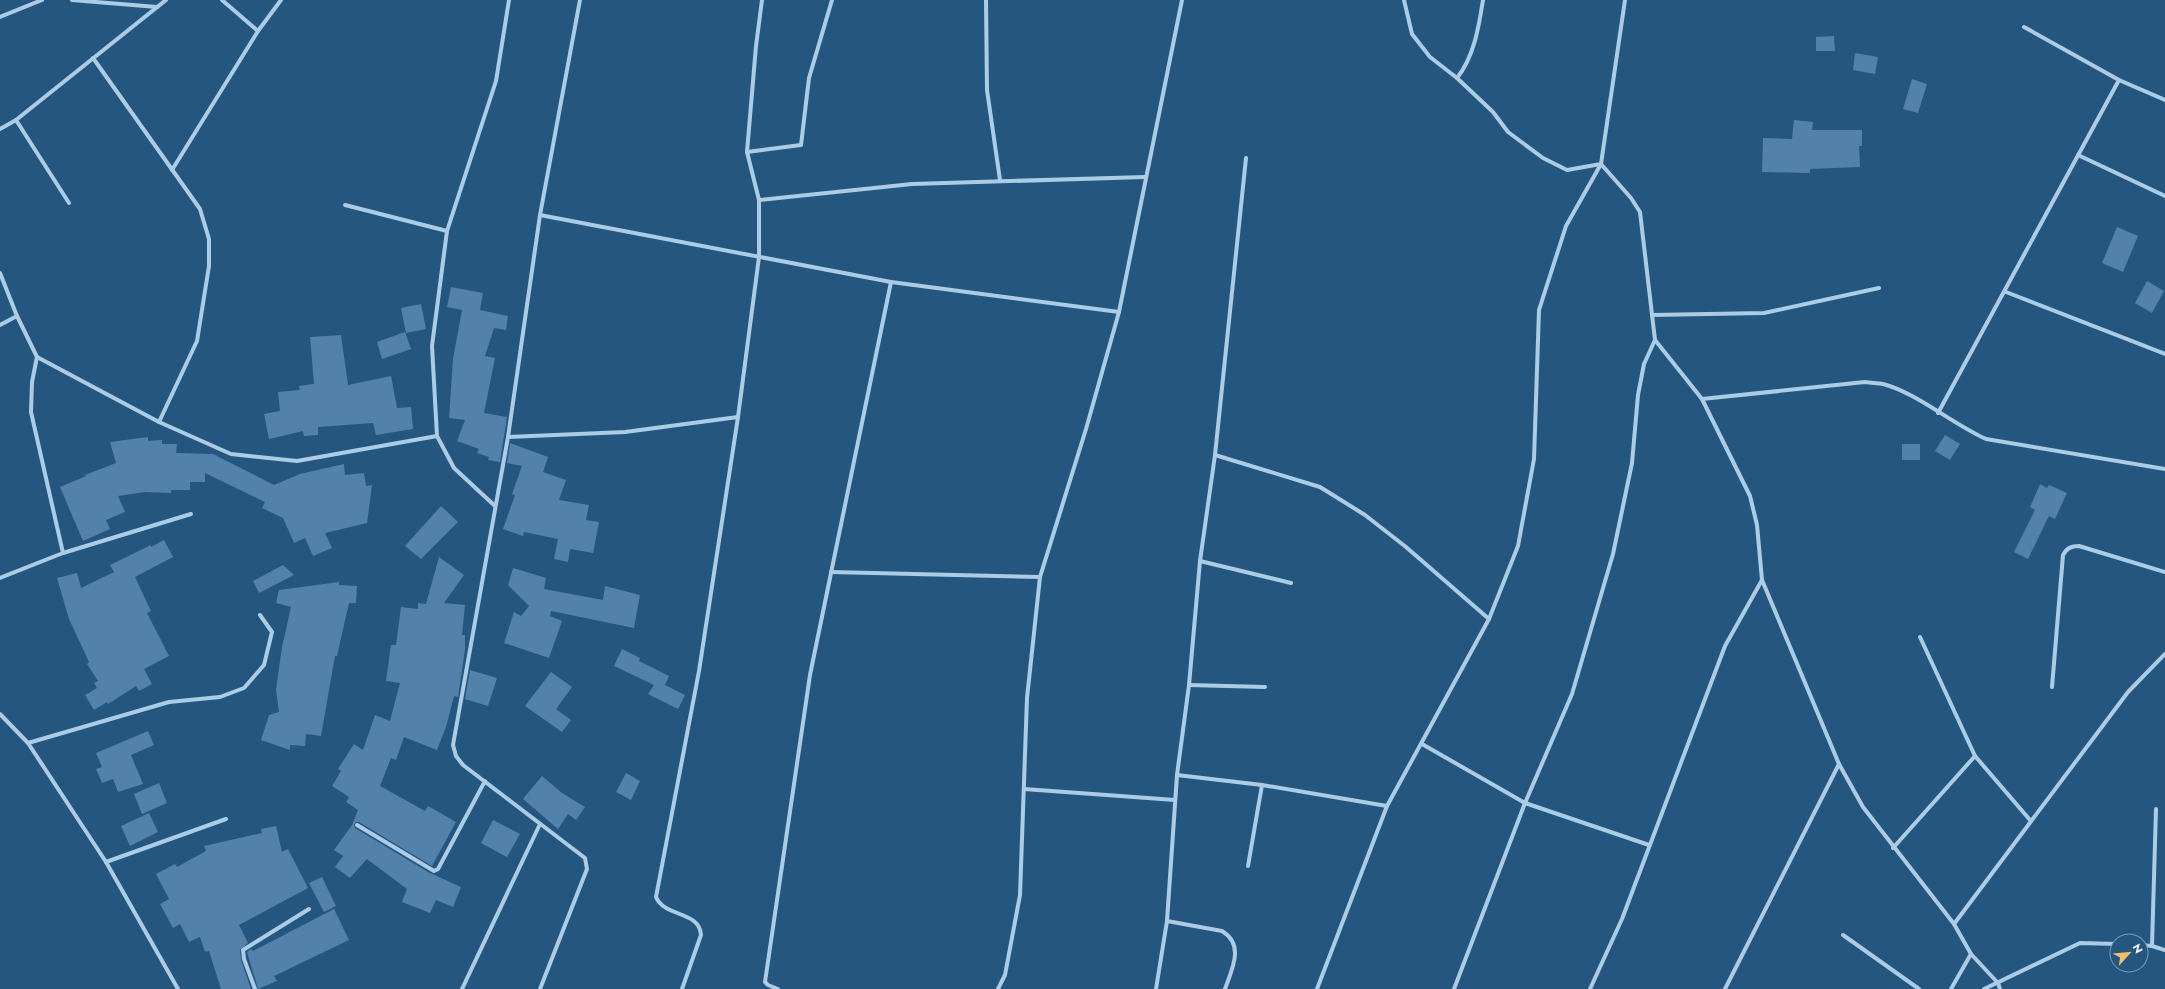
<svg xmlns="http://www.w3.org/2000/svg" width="2165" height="989" font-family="Jost,sans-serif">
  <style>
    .building { fill: #5282ab }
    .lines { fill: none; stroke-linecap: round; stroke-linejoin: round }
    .street { stroke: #accce6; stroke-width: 4 }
  </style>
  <rect width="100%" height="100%" fill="#255680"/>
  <g class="building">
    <path d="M1834,36L1835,51H1816V37Z"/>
    <path d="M1855,53L1878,57L1875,74L1853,70Z"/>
    <path d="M1912,79L1927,84L1918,113L1903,109Z"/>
    <path d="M1794,120L1813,122L1812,130H1862V146H1859L1860,167L1810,169V173L1762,172L1763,138L1792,139Z"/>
    <path d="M2117,227L2138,236L2123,272L2102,263Z"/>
    <path d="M2147,281L2164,291L2152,313L2135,303Z"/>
    <path d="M451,287L483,293L480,310L508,316L506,330L494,328L485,356L495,358L484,413L507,417L500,462L488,460L489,457L477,453L479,449L457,441L465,420L449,418L453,359L462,310L447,307Z"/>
    <path d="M421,304L426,329L406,333L401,308Z"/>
    <path d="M405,332L411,349L382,359L377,342Z"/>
    <path d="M341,335L348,385L391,376L397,408L411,407L413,429L376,435L373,423L318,427V435L304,436L303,431L269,439L264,414L280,411L278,392L300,390L299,386L314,384L310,337Z"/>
    <path d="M1945,435L1960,444L1950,460L1935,451Z"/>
    <path d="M148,437V441L162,440V444H177L176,453L213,454L274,485L300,474L344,464L345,475L364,473L366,486L372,485L367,523L325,533L332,548L313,556L305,538L294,543L283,518L262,508L265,502L205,473V482H190V490H171V493L145,492L118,496L125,512L106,520L110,529L83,541L60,487L86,476L85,475L116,463L110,442Z"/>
    <path d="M510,443L548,457L543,472L566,480L559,500L589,505L586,520L599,522L593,553L570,549L568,562L554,559L558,539L524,532L523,536L503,529L515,495L512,494L522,466L507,463Z"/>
    <rect x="1902" y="444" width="18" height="16"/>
    <path d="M2040,484L2047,488L2049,485L2067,493L2055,519L2049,516L2028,559L2014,552L2035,510L2030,507Z"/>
    <path d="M441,506L458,522L421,559L405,546Z"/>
    <path d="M164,540L173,557L135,577L151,611L147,613L169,656L144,669L152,684L139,691L136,686L108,704L107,702L94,710L85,695L97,688L94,683L98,681L87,664L89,662L69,619L57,578L77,573L81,588L114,572L110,565L151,545V547Z"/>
    <path d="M439,557L464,575L444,603L465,605L462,635H465V649L458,697L454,696L446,727L437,750L404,737L396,760L391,758L380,786L425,811L428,806L456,822L432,866L359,822H356L354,825L355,828L428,872L461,887L453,907L436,900L430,913L402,902L407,889L367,859L350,878L335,867L343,856L334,850L352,825L358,810L346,802L349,797L332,786L341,771L338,769L354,744L363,750L375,715L390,721L400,683L386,681L391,645H396L401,607L418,609V603L426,604Z"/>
    <path d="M283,565L294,575L259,593L253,581Z"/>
    <path d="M513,568L546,578L544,589L603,600L605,586L640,595L634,628L551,611L550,616L562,621L549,658L504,643L514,612L521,616L529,606L508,585Z"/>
    <path d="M339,582V585L357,586L356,603H349L337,656H335L321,736L306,734L305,746L290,745V750L261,740L269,715L279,712L276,690L282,647L291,607L276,603L279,590Z"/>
    <path d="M622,649L640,658L639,661L669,676L665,685L685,695L678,709L648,694L654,685L614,666Z"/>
    <path d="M470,670L497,678L488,706L465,699Z"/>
    <path d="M551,672L572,687L556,709L571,720L562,732L525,706Z"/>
    <path d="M148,731L154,745L131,755L143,784L118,792L113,779L102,783L96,769L102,767L96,753Z"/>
    <path d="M626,773L640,781L631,800L616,792Z"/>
    <path d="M542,776L562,793L585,807L576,820L568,814L558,829L523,799Z"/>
    <path d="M159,783L167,803L142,814L134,794Z"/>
    <path d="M149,813L158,832L130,846L121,826Z"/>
    <path d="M493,820L520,834L507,857L481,843Z"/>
    <path d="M276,826L282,852L288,849L308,888L239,925L248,943L240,950L241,960L251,989H221L209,951L205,952L200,937L189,942L180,924L173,928L160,904L169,899L156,874L175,864L177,867L206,851L204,846L262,833L261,829Z"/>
    <path d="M322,877L336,906L324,912L309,883Z"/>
    <path d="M334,909L349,940L274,976L277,981L258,989L247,952L251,949L253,951Z"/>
  </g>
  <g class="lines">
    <g class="street">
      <path d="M72,0L157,7"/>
      <path d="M222,0L258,31"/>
      <path d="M986,0L987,90L1000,180"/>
      <path d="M1404,0L1412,34L1430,57L1457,78L1493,112L1508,132L1543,158L1567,170L1601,164L1625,0"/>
      <path d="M0,17L42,0"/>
      <path d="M2024,27L2119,80L2165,100"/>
      <path d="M93,58L200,209L209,239V266L197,341L159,422"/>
      <path d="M1457,78C1474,57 1479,26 1483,0"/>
      <path d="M16,120L69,203"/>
      <path d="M0,129L16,120L166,0"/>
      <path d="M747,152L801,145L809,78L832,0"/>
      <path d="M2078,155L2165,196"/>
      <path d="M172,170L258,31L281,0"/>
      <path d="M759,200L912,184L1145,177"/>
      <path d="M345,205L447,231"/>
      <path d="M540,215L891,282L1119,312"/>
      <path d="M0,273L17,316"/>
      <path d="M2006,292L2165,354"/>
      <path d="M1652,315L1764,313L1879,288"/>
      <path d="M0,325L17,316L37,357L32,382L31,412L63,553L0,578"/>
      <path d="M1655,340L1702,399L1750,496L1757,525L1762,580L1839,764L1863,807L1954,924L1971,954L1998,983L2000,989"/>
      <path d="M37,357L159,422L231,454L297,461L437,436"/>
      <path d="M1702,399L1865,382C1871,383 1877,383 1883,384C1915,392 1954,425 1986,439L2165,469"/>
      <path d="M1938,413L2119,80"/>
      <path d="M508,437L625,432L738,417"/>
      <path d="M1215,455L1320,487L1365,515L1406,547L1489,619"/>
      <path d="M495,506L454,468L437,436L432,346L447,231L496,81L509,0"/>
      <path d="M63,553L191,514"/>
      <path d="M1200,561L1291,583"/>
      <path d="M831,572L1040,577"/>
      <path d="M1920,637L1975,756L2030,820"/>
      <path d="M1189,685L1265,687"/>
      <path d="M2052,687L2063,555C2067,548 2071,546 2079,546L2165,572"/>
      <path d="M0,714L28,743L106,862L178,989"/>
      <path d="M28,743L169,702L220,697L244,688L264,665L272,632L260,615"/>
      <path d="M1422,744L1525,803L1649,845"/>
      <path d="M1177,775L1262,785L1387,806"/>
      <path d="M1024,789L1175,800"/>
      <path d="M357,825L434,871L438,869L485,781"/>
      <path d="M1893,848L1975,756"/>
      <path d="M106,862L226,819"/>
      <path d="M1248,866L1262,785"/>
      <path d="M1167,921L1222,931C1245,945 1232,969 1225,989"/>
      <path d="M1954,924L2128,692L2165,654"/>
      <path d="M1843,935L1919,989"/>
      <path d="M2141,945L2152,946L2165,950"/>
      <path d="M2152,946L2156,809"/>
      <path d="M255,989L244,959L243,950L309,909"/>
      <path d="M462,989L540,824"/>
      <path d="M540,989L587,869L585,858L463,765L456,756L453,745L508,437L540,215L580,0"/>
      <path d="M682,989L701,935C700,911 664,917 656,897L699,671L738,417L759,257V200L747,152L756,46L762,0"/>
      <path d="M778,989L768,985L765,982L810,675L891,282"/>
      <path d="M998,989L1005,975L1020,895L1027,698L1040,577L1086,429L1119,312L1182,0"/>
      <path d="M1156,989L1167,921L1177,775L1189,685L1200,561L1215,455L1246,158"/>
      <path d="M1317,989L1387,806L1489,619L1518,546L1534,459L1539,310L1566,226L1601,164L1631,198L1640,212L1655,340L1644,364L1638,395L1632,463L1613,554L1572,694L1525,803L1454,989"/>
      <path d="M1590,989L1622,919L1725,646L1762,580"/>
      <path d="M1725,989L1839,764"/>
      <path d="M1951,989L1971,954"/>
      <path d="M1984,989L2080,943L2117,944"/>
    </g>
  </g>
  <g transform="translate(2129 953) rotate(63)"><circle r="19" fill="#255680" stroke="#7c9ab3"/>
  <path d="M0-3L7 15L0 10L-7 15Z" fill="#efbe71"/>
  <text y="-6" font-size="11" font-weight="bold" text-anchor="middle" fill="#ffffff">N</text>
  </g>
</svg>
